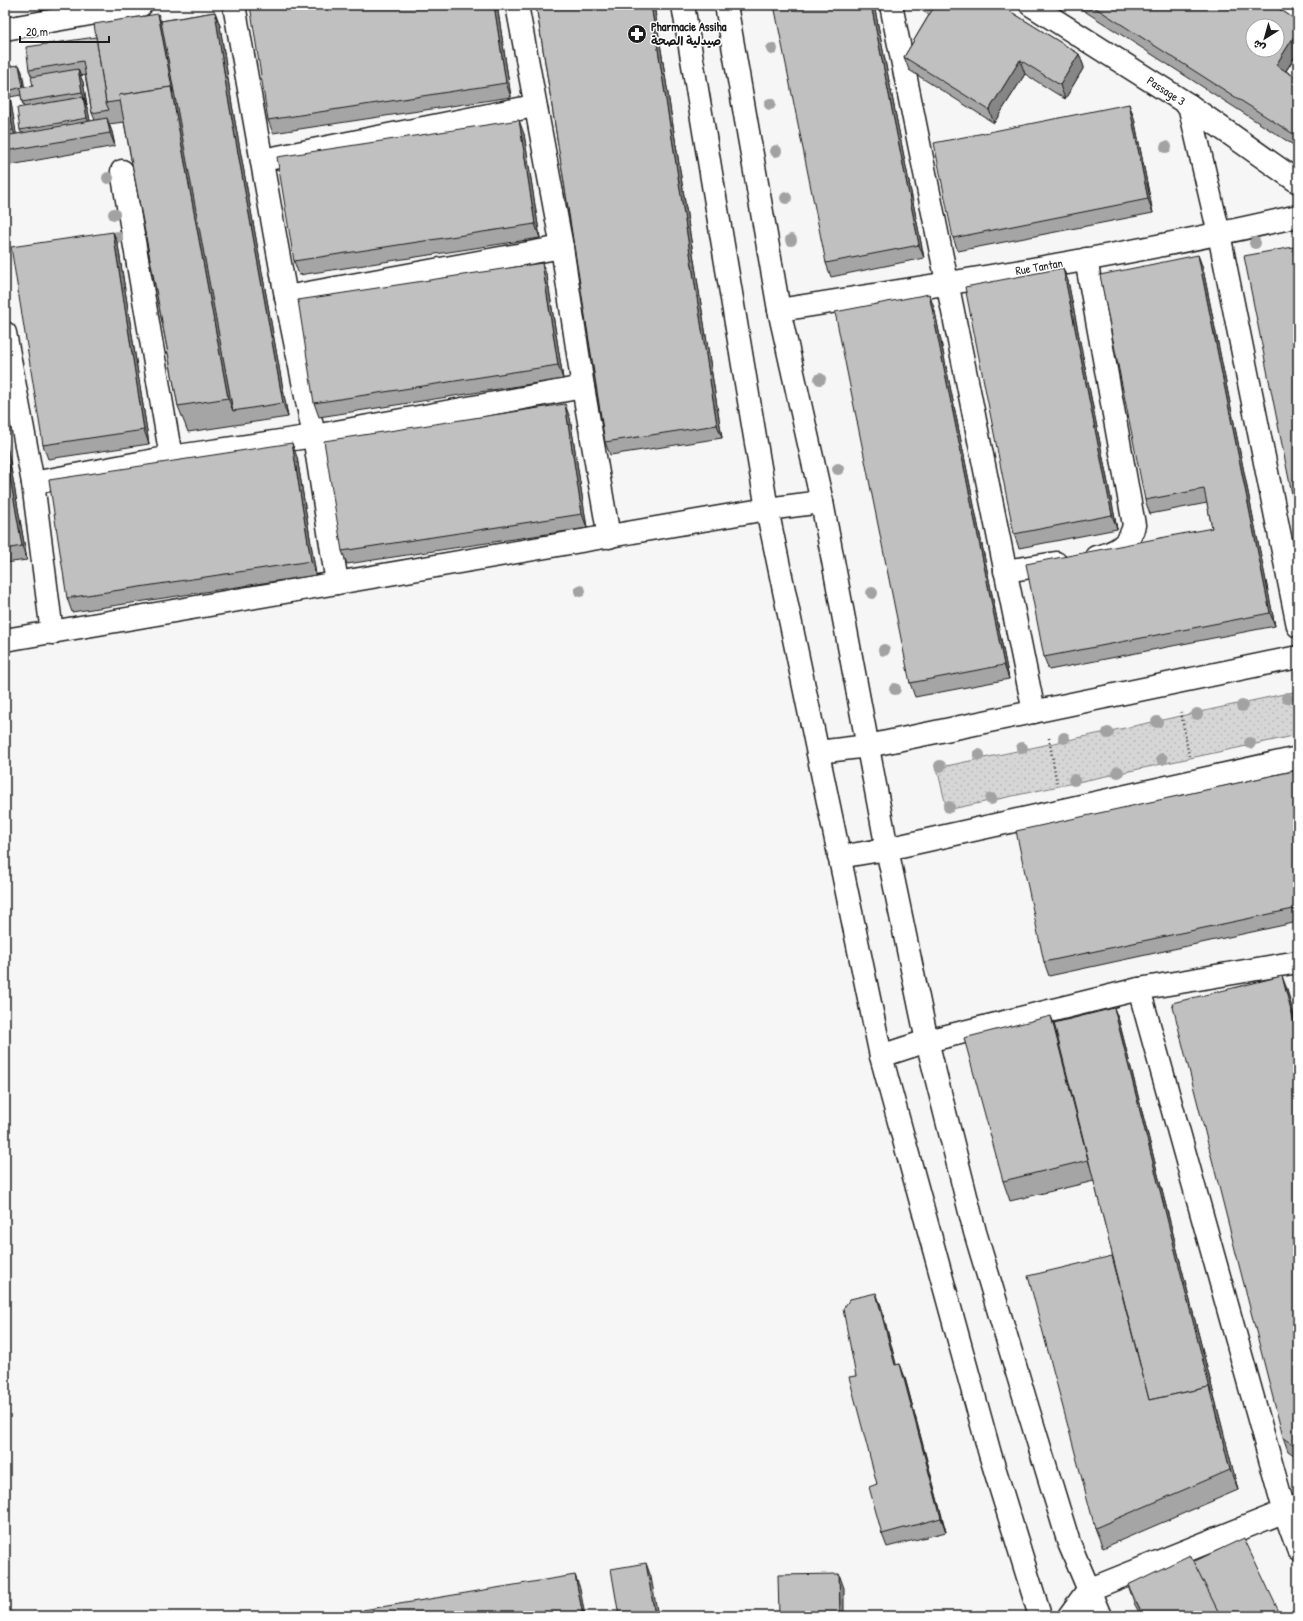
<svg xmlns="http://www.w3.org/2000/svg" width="1303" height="1621" font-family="'Patrick Hand','Playpen Sans Arabic',sans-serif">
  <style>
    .grass { fill: url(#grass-dots); stroke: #797979 }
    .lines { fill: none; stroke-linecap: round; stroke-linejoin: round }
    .minor-casing { stroke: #1c1c1c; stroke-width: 25 }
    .major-casing { stroke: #1c1c1c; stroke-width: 25 }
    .path { stroke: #1c1c1c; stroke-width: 2.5; stroke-dasharray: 1 3; stroke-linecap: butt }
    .minor { stroke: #fff; stroke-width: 22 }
    .major { stroke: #fff; stroke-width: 22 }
    .tree { fill: #a2a2a2 }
    .wall { fill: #a5a5a5; stroke: #1c1c1c; fill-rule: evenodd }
    .shaded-wall { fill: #868686; stroke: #1c1c1c }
    .building { fill: #c0c0c0; stroke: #1c1c1c; fill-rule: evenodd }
    .labels { text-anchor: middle; stroke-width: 3; stroke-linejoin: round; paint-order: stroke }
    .poi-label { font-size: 12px; font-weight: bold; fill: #1c1c1c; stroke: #fff; text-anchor: start }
    .street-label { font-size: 12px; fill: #1c1c1c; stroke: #fff }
  </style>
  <defs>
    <pattern id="grass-dots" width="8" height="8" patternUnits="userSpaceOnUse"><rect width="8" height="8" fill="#d6d6d6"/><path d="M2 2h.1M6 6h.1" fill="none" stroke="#b7b7b7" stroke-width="1.8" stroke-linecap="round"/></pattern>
  </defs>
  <rect width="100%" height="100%" fill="#f6f6f6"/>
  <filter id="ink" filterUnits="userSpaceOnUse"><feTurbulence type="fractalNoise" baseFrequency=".025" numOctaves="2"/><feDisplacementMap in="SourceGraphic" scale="8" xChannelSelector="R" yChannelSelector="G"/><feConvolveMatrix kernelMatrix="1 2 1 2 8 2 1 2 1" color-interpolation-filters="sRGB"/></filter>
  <g filter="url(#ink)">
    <path class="grass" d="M1298,691V735L947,810L937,768Z"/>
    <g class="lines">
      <defs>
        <g id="minor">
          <path d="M234,5L286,297L314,436L337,583"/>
          <path d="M517,5L562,247L583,387L609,537"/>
          <path d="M891,5L1034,712"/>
          <path d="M1031,5L1189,105L1298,182"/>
          <path d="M1281,5L1298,16"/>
          <path d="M5,29L141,5"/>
          <path d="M1189,105L1219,234L1298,626"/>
          <path d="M263,160L534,106"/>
          <path d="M122,171L171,457"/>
          <path d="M1086,259L1134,525C1130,545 1115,553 1096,557"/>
          <path d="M286,297L562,247"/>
          <path d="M779,310C953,283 1127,256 1298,216"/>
          <path d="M5,333L33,483L52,633"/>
          <path d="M33,483L171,457L314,436L583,387"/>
          <path d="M1005,571L1056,563"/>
          <path d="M5,640L767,509L822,502"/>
          <path d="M818,752L868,746L1298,657"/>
          <path d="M839,857L887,849L1298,758"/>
          <path d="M1139,989L1285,1513L1298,1549"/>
          <path d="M881,1056L927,1041L1139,989L1298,962"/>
          <path d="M1069,1616L1088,1590L1298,1506"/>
        </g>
        <g id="major">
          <path d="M683,5L767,509L881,1056L990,1454L1040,1616"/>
          <path d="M726,5L779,310L822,502L887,849L927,1041L975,1232L1028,1409L1069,1543L1100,1616"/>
        </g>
      </defs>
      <use href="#minor" class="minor-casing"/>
      <use href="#major" class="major-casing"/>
      <g class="path">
        <path d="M1181,712L1189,756"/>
        <path d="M1049,738L1057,784"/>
      </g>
      <use href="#minor" class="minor"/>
      <use href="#major" class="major"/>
    </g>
    <g class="tree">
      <circle cx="772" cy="49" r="6"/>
      <circle cx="770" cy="104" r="6"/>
      <circle cx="1166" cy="147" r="6"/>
      <circle cx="776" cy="151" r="6"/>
      <circle cx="108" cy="178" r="6"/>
      <circle cx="786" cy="198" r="6"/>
      <circle cx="114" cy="214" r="6"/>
      <circle cx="117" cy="237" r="6"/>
      <circle cx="791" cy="240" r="6"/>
      <circle cx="1255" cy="243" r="6"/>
      <circle cx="820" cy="379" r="6"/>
      <circle cx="838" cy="469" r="6"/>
      <circle cx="580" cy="591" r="6"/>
      <circle cx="872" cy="593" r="6"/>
      <circle cx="884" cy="650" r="6"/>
      <circle cx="895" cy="689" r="6"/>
      <circle cx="1287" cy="698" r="6"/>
      <circle cx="1242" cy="706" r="6"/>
      <circle cx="1197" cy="714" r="6"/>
      <circle cx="1157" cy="722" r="6"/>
      <circle cx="1108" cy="733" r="6"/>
      <circle cx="1064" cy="738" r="6"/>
      <circle cx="1250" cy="743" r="6"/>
      <circle cx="1022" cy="748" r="6"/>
      <circle cx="979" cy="755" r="6"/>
      <circle cx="1162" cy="759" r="6"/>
      <circle cx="940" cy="766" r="6"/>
      <circle cx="1118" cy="772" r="6"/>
      <circle cx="1074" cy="780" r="6"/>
      <circle cx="991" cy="799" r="6"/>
      <circle cx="949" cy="807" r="6"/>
    </g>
    <g class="wall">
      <path d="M497,5L511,97L273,133L268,120Z"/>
      <path d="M536,5H654L722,438L610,455L605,442Z"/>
      <path d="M874,5L924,258L831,277L826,263Z"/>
      <path d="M913,5H1000L1079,54L1084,67L1065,99L1025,74L994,123L909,70L904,57L929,15Z"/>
      <path d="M1075,5H1273L1298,21V52L1286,71L1298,79V148Z"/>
      <path d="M215,12L220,26L232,105L288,417L188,432L178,406L124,122L109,124L112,132L115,146L5,166V67L19,65L22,72L24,87L33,86L32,77L29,70L96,37L161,21ZM85,75L92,113L95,120L90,121L88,110L86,105H87L83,82L80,76ZM21,95L22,102L24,107L20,130L22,134H16L10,97Z"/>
      <path d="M1129,104L1134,118L1153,213L958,251L953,238Z"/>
      <path d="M524,134L540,238L299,275L294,261Z"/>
      <path d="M113,232L118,245L149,444L48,459L43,445Z"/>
      <path d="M1198,255L1203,269L1275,626L1049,670L1044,657L1212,528L1207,503L1150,514L1145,500Z"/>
      <path d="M1063,268L1068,281L1117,529L1019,548L1014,534Z"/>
      <path d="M547,276L563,379L319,417L314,403Z"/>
      <path d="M934,307L1009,679L915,697L910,683Z"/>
      <path d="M570,418L587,528L347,564L342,551Z"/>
      <path d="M5,434L27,560L5,563Z"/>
      <path d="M297,457L316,575L72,612L67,598Z"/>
      <path d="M1298,770V922L1049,976L1044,962Z"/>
      <path d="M1287,989L1298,1032V1458L1288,1451L1283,1437Z"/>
      <path d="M1114,1008L1119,1021L1238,1490L1103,1548L1095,1528L1114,1261L1094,1181L1010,1201L1003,1181L1054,1023Z"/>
      <path d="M876,1293L881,1306L896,1365L900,1364L905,1378L946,1532L887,1547L882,1534L877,1484Z"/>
      <path d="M1193,1562L1281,1616H1141L1135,1605L1128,1585Z"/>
    </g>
    <g class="shaded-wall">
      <path d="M494,5H497L511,97L506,83Z"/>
      <path d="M651,5H654L722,438L717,425Z"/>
      <path d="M871,5H874L924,258L919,245Z"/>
      <path d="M215,12L220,26L232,105L288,417L283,403L227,92Z"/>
      <path d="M158,14L166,34L233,411L228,398L171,87Z"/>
      <path d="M1298,30V52L1281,78L1276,65Z"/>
      <path d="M1079,54L1084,67L1065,99L1060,85Z"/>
      <path d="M1020,60L1025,74L994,123L989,110Z"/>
      <path d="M19,65L22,72L26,95L23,88Z"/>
      <path d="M78,69L83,82L87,105L82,92Z"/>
      <path d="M5,85L10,97L18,144L13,130Z"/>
      <path d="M83,97L88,110L92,131L87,118Z"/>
      <path d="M1129,104L1134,118L1153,213L1148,199Z"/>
      <path d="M107,118L112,132L115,146L110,133Z"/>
      <path d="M519,120L524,134L540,238L535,224Z"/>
      <path d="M113,232L118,245L149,444L144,430Z"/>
      <path d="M1293,247L1298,263V274Z"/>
      <path d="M1198,255L1203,269L1275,626L1270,613Z"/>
      <path d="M542,263L547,276L563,379L558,365Z"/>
      <path d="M1063,268L1068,281L1117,529L1112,515Z"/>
      <path d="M929,294L934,307L1009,679L1004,665Z"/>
      <path d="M565,404L570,418L587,528L582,514Z"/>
      <path d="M5,434L27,560L22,546L5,449Z"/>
      <path d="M292,443L297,457L316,575L311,561Z"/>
      <path d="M1282,976L1287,989L1298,1032V1038Z"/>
      <path d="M1114,1008L1119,1021L1238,1490L1230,1470Z"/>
      <path d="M1051,1016L1059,1036L1095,1181L1088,1160Z"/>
      <path d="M876,1293L881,1306L900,1379L895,1365Z"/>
      <path d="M900,1364L905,1378L946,1532L941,1518Z"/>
      <path d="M646,1563L651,1577L658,1616H655Z"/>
      <path d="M839,1574L844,1588V1616H840Z"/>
      <path d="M575,1575L580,1588L585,1616H583Z"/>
    </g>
    <g class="building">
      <path d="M250,5H494L506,83L268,120Z"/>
      <path d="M536,5H651L717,425L605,442Z"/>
      <path d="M774,5H871L919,245L826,263Z"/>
      <path d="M930,5H1000L1079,54L1060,85L1020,60L989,110L904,57L934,7Z"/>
      <path d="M1091,5H1273L1298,21V30L1276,65L1298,79V137ZM1253,26H1277V50H1253Z"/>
      <path d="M215,12L227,92L283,403L233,411L161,21Z"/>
      <path d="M158,14L173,93L171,87L119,95L120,101L106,103L94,24Z"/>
      <path d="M96,37L106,103L109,110L92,113L83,61L29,70L26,47Z"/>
      <path d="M19,65L23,87L7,91L5,85V67Z"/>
      <path d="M78,69L82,92L22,102L20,88L33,86L31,77Z"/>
      <path d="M5,86L13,130L5,131Z"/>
      <path d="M171,87L228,398L178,406L119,95Z"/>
      <path d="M83,97L87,118L20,130L17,108Z"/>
      <path d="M1129,104L1148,199L953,238L934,143Z"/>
      <path d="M107,118L110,133L5,151V136Z"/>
      <path d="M519,120L535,224L294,261L277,157Z"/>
      <path d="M113,232L144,430L43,445L11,247Z"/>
      <path d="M1293,247L1298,274V524L1244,256Z"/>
      <path d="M1198,255L1270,613L1044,657L1026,564L1212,528L1204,489L1145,500L1100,275Z"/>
      <path d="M542,263L558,365L314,403L298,300Z"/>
      <path d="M1063,268L1112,515L1014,534L965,287Z"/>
      <path d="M929,294L1004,665L910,683L835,312Z"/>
      <path d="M565,404L582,514L342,551L324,441Z"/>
      <path d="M292,443L311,561L67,598L49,480Z"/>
      <path d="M5,449L22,546L5,549Z"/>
      <path d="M1298,770V908L1044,962L1016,831Z"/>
      <path d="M1282,976L1298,1038V1443L1294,1445L1283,1437L1172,1003Z"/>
      <path d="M1114,1008L1211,1393L1209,1387L1149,1400L1054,1023Z"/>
      <path d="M1051,1016L1088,1160L1003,1181L964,1038Z"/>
      <path d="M1112,1256L1149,1400L1209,1387L1230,1470L1095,1528L1028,1276Z"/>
      <path d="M876,1293L895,1365L900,1364L941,1518L882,1534L869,1487L877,1484L849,1377L856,1376L843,1309L850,1299Z"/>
      <path d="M1244,1538L1281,1616H1220L1193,1562Z"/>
      <path d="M1190,1555L1219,1613L1214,1616H1143L1128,1585Z"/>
      <path d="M646,1563L655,1616H619L611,1569Z"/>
      <path d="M839,1574L840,1616H779L778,1575Z"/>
      <path d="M575,1575L583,1616H364L363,1610Z"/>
    </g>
  </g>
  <defs>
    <symbol id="pharmacy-disc" viewBox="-11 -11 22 22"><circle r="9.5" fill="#1c1c1c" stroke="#fff"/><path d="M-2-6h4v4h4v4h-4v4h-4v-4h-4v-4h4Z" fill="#fff"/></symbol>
  </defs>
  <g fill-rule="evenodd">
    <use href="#pharmacy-disc" x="626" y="23" width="22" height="22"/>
  </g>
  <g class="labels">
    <g class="poi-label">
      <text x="651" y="31">Pharmacie Assiha<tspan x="651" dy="14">صيدلية الصحة</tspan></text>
    </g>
    <g class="street-label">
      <text transform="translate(1166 91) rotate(33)" y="4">Passage 3</text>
      <text transform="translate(1039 267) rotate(-10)" y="4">Rue Tantan</text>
    </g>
  </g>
  <rect width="1303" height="1621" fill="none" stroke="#fff" stroke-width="20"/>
  <rect x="10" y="10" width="1283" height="1601" fill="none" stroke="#1c1c1c" stroke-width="1.5" filter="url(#ink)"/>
  <g transform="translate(1265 38) rotate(217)"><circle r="19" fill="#ffffff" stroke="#a4a4a4"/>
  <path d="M0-3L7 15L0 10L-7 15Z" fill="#1c1c1c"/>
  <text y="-6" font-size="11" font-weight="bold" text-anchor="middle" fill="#1c1c1c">ش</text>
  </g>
  <path d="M20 36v6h89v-6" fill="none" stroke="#1c1c1c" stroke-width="2"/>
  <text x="26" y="36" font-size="12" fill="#1c1c1c" stroke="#ffffff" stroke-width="3" paint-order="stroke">20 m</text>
</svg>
